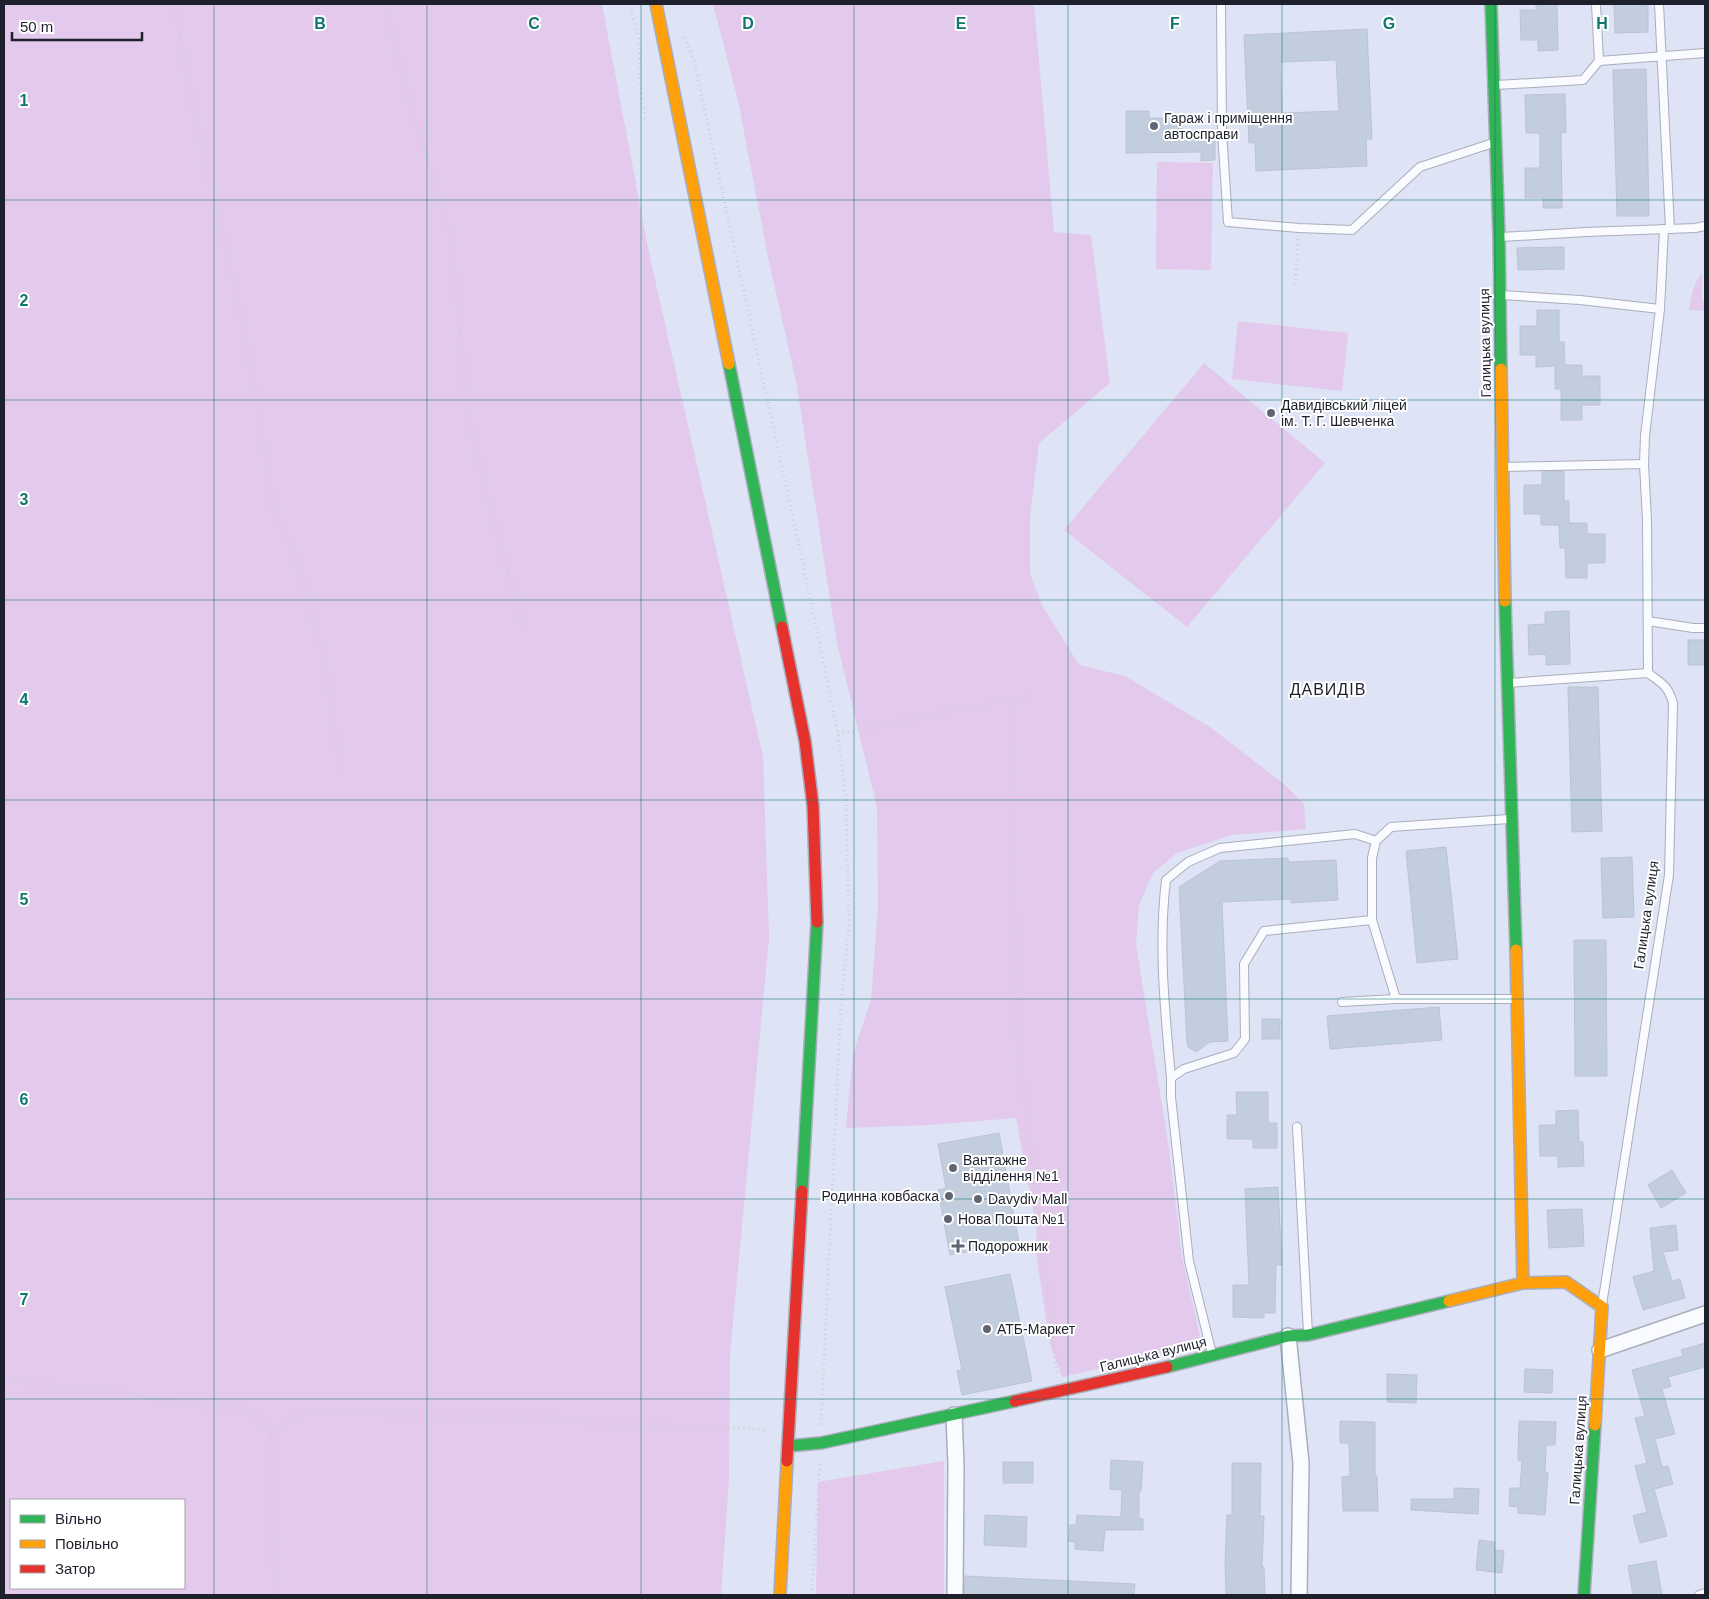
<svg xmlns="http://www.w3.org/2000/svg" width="1709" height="1599" font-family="Helvetica,sans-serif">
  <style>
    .green { fill: #e3c9ec; fill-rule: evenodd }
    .building { fill: #c2cdde; stroke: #bcc4d1; fill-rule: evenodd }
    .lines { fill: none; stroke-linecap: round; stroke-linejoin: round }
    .lane-casing { stroke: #aaaebc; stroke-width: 10 }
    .street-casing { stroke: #aaaebc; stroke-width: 18 }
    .fast-casing { stroke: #aaaebc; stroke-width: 14 }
    .slow-casing { stroke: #aaaebc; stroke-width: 14 }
    .jam-casing { stroke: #aaaebc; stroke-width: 14 }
    .path { stroke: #cecfd4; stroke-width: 3; stroke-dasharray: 1 4; stroke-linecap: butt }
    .lane { stroke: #fafbfe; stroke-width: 8 }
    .street { stroke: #fafbfe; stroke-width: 15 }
    .fast { stroke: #30b455; stroke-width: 11 }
    .slow { stroke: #ff9f0a; stroke-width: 11 }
    .jam { stroke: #e5322d; stroke-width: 11 }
    .grid { fill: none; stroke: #0f766e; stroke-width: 1; stroke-opacity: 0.55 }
    .poi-dot { fill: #616472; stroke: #fff; stroke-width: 2 }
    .labels { text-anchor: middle; stroke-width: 4; stroke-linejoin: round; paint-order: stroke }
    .poi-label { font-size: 14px; fill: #1e202c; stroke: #fff; text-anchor: start }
    .street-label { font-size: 14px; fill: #1e202c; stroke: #fff }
    .quarter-label { font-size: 16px; letter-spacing: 1px; fill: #1e202c; stroke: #fff }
    .grid-label { font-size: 16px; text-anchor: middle; font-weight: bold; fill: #0f766e; stroke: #fff; stroke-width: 4; stroke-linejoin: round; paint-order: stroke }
  </style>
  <rect width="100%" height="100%" fill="#dee3f5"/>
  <g class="green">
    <path d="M4,4H602L649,253L763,757L769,938L730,1354L729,1479L721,1595H4ZM184,1500V1588H11V1500Z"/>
    <path d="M713,4H1034L1054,232L1091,235L1110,383L1039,443L1030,517V574L1042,605L1079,665L1125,676L1210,727L1284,784L1304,804L1306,829L1231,835L1177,853L1153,873L1139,905L1136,944L1169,1149L1182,1257L1202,1345L1062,1377L1050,1344L1035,1247L1037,1232L1016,1118L929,1125L846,1128L853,1054L871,1000L878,906L877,807L837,643L796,381L769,262L738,101Z"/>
    <path d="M1157,162L1213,163L1211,270L1156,269Z"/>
    <path d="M1702,273V301H1705V311L1689,310C1691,295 1693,285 1702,273Z"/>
    <path d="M1238,321L1348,333L1342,391L1232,379Z"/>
    <path d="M1204,363L1325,463L1187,627L1064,530Z"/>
    <path d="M944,1461V1595H816L818,1482Z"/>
  </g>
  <g class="building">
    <path d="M1536,4H1557L1558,50L1538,51V40H1521L1520,10H1536Z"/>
    <path d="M1614,4H1648V32L1615,33Z"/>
    <path d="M1367,29L1372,139H1366L1367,166L1256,171L1255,143H1249L1244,35ZM1336,60L1339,111L1282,113L1280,62Z"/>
    <path d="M1646,69L1649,216H1617L1613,70Z"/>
    <path d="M1565,94L1566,132L1561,133L1562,208H1543V198H1525V168H1540V133H1526L1525,95Z"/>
    <path d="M1126,111H1149V118H1182V134H1215V160L1201,161V152L1126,153Z"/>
    <path d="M1564,247V269L1518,270L1517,248Z"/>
    <path d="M1537,310H1559V342H1564L1565,365H1582V376H1600V405H1582V420H1561V389H1555V366L1536,367V355H1520V326H1537Z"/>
    <path d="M1564,471V501H1569V523H1587V534H1605V563H1587V578H1566L1565,548H1560L1559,525H1541V514H1524V485H1542V472Z"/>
    <path d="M1569,611L1570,664L1546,665V654L1529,655L1528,625L1545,624V612Z"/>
    <rect x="1688" y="640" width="17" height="25"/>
    <path d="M1568,687H1598L1602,831L1572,832Z"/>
    <path d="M1446,847L1458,959L1417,963L1406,851Z"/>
    <path d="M1632,857L1634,917L1603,918L1601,858Z"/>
    <path d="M1288,858V862L1336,860L1338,900L1291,903V899L1222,902L1228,1041L1210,1042L1196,1052L1188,1047L1187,1043L1179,887L1220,861Z"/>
    <path d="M1574,940H1606L1607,1076H1575Z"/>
    <path d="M1439,1007L1442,1040L1330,1049L1327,1016Z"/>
    <rect x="1262" y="1019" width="18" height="20"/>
    <path d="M1236,1092H1268V1123H1277V1148H1253V1139H1227V1115H1237Z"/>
    <path d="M1578,1110L1579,1142H1583L1584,1166L1558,1167V1156H1540L1539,1125H1556V1111Z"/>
    <path d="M999,1133L1019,1243L950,1255L938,1190L946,1188L938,1144Z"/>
    <path d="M1672,1170L1686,1193L1661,1208L1648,1185Z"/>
    <path d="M1278,1187L1282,1265H1276L1275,1313H1264V1318L1233,1317V1285H1249L1245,1189Z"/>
    <path d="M1582,1209L1584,1246L1549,1248L1547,1210Z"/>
    <path d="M1676,1225L1678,1250L1663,1252L1672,1281L1680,1279L1685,1298L1643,1310L1633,1277L1654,1271L1650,1228Z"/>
    <path d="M1010,1274L1032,1381L962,1395L957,1371L962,1370L945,1287Z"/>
    <path d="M1705,1343V1367L1668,1377L1671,1386L1662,1389L1675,1434L1655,1439L1662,1467L1668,1466L1673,1484L1654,1489L1667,1536L1640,1543L1633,1516L1647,1512L1635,1466L1647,1463L1635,1418L1645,1416L1632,1370L1683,1356L1681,1350Z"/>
    <path d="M1525,1369L1553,1370L1552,1393L1524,1392Z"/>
    <path d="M1387,1374L1417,1375L1416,1403L1387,1402Z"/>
    <path d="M1340,1421L1375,1422V1476H1377L1378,1511H1343L1342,1477L1350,1476L1349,1443H1340Z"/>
    <path d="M1519,1421L1556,1422L1555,1445H1546L1545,1473H1548L1545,1515L1518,1513V1507L1509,1506L1510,1488H1520L1522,1461L1518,1460Z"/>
    <path d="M1111,1460L1143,1462L1141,1491H1139V1518L1143,1519V1530H1105L1103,1551L1075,1549V1542L1069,1541L1070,1525H1076L1077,1515L1121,1517L1122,1490L1110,1489Z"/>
    <rect x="1003" y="1462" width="30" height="21"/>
    <path d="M1232,1463H1261L1260,1516H1264L1262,1567H1264L1265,1595H1226L1225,1562L1227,1515H1232Z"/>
    <path d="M1454,1488L1479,1489L1478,1514L1411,1510V1499H1454Z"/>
    <path d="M985,1515L1027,1517L1026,1547L984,1545Z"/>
    <path d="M1479,1540L1495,1542L1494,1550L1504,1551L1502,1573L1476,1570Z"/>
    <path d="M1656,1561L1662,1595H1633L1628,1566Z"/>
    <path d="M965,1576L1135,1584L1134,1595H964Z"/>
  </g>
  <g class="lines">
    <defs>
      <g id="lane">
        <path d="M1221,4L1222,132L1228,222L1299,228L1352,230L1420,167L1493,143"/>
        <path d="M1596,4L1599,61"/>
        <path d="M1659,4L1670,229"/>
        <path d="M1496,85L1583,80L1599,61L1705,53"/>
        <path d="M1501,237L1586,232L1695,228L1705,226"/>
        <path d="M1501,295L1580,300L1660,309L1645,436L1644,464"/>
        <path d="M1660,309L1664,229"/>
        <path d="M1503,467L1644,464L1647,520L1648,673"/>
        <path d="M1648,621L1693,628H1705"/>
        <path d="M1508,683L1648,673C1661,683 1668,685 1673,703L1669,875L1602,1305"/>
        <path d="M1396,999L1372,920V858L1376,841L1391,827L1509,819"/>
        <path d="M1342,1002L1396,999H1516"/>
        <path d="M1171,1078C1165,1011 1158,947 1166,880L1188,862L1220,848L1355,834L1376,841"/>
        <path d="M1297,1127L1308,1333"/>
        <path d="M1212,1354L1189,1261L1171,1097V1078L1184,1069L1234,1053L1245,1039L1244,964L1264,931L1372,920"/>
        <path d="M1699,1595L1705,1593"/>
      </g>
      <g id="street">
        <path d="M1288,1336L1301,1463L1299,1595"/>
        <path d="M1600,1350L1705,1314"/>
        <path d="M954,1415L956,1465L955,1595"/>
      </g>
      <g id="fast">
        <path d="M1491,4L1499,237L1501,369"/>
        <path d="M729,364L782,627"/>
        <path d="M1505,601L1516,950"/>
        <path d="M802,1191L817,922"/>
        <path d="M1167,1367L1288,1336L1308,1335L1449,1301"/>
        <path d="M788,1446L821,1443L1015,1401"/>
        <path d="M1584,1595L1595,1425"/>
      </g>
      <g id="slow">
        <path d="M656,4L729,364"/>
        <path d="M1501,369L1505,601"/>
        <path d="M1516,950L1523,1283"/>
        <path d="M1449,1301L1523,1283L1566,1282L1602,1307L1595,1425"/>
        <path d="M780,1595L787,1461"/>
      </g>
      <g id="jam">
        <path d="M782,627L805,741L813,806L817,922"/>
        <path d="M1015,1401L1167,1367"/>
        <path d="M787,1461L802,1191"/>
      </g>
    </defs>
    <use href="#lane" class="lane-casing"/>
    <use href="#street" class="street-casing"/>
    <use href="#fast" class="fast-casing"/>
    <use href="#slow" class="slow-casing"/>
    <use href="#jam" class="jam-casing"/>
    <g class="path">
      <path d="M174,4L195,116L237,296L255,392L273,505L302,576L325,661L341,772"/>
      <path d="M385,4L411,107L451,235L468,417L488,500L524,630"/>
      <path d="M630,4L639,41L640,86L646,122"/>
      <path d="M685,37L694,61L804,569L838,734L846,799L849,927L841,1003L821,1425"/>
      <path d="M1295,285L1298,238"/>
      <path d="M1010,699L1017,1032L1057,1374"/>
      <path d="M838,734L1033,695"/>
      <path d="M4,1378L26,1383L126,1393L205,1408L241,1407L261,1418L271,1434L274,1595"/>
      <path d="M271,1434L303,1412L468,1417H552L593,1424L710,1426L768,1430"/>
      <path d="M812,1595L820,1461"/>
    </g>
    <use href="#lane" class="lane"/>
    <use href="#street" class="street"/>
    <use href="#fast" class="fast"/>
    <use href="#slow" class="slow"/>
    <use href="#jam" class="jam"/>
  </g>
  <path class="grid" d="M214,4V1595M427,4V1595M641,4V1595M854,4V1595M1068,4V1595M1282,4V1595M1495,4V1595M4,200H1705M4,400H1705M4,600H1705M4,800H1705M4,999H1705M4,1199H1705M4,1399H1705"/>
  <g class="poi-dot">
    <circle cx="1154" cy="126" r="5"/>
    <circle cx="1271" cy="413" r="5"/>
    <circle cx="953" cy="1168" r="5"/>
    <circle cx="949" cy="1196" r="5"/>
    <circle cx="978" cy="1199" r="5"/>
    <circle cx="948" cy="1219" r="5"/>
    <path d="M955.5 1238.5h5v5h5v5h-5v5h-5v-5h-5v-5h5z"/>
    <circle cx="987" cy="1329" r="5"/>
  </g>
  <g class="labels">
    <g class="poi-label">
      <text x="1164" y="123">Гараж і приміщення<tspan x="1164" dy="16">автосправи</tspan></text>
      <text x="1281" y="410">Давидівський ліцей<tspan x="1281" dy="16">ім. Т. Г. Шевченка</tspan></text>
      <text x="963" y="1165">Вантажне<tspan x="963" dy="16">відділення №1</tspan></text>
      <text x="939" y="1201" text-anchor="end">Родинна ковбаска</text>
      <text x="988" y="1204">Davydiv Mall</text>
      <text x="958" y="1224">Нова Пошта №1</text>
      <text x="968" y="1251">Подорожник</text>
      <text x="997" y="1334">АТБ-Маркет</text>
    </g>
    <g class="street-label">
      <text transform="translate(1485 343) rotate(-91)" y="5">Галицька вулиця</text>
      <text transform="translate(1646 915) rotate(-82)" y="5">Галицька вулиця</text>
      <text transform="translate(1153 1354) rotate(-14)" y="5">Галицька вулиця</text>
      <text transform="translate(1578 1450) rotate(-86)" y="5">Галицька вулиця</text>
    </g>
    <g class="quarter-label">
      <text x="1328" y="695">ДАВИДІВ</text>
    </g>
  </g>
  <g class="grid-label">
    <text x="320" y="29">B</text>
    <text x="534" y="29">C</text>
    <text x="748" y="29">D</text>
    <text x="961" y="29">E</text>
    <text x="1175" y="29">F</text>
    <text x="1389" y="29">G</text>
    <text x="1602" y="29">H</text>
    <text x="24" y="106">1</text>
    <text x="24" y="306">2</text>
    <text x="24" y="505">3</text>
    <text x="24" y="705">4</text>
    <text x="24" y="905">5</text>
    <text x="24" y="1105">6</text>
    <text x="24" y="1305">7</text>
  </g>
  <rect width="1709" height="1599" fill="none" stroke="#1e202c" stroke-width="10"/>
  <rect x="10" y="1499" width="175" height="90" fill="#ffffff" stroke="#a5a6ab"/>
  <rect x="20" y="1515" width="25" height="8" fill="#30b455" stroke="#a5a6ab"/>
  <text x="55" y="1524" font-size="15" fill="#1e202c">Вільно</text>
  <rect x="20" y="1540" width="25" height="8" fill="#ff9f0a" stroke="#a5a6ab"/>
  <text x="55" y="1549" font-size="15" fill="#1e202c">Повільно</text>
  <rect x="20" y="1565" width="25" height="8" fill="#e5322d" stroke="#a5a6ab"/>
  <text x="55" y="1574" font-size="15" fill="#1e202c">Затор</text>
  <path d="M12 32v8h130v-8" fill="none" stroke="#1e202c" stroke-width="2.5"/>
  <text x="20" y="32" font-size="15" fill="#1e202c" stroke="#ffffff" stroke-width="4" paint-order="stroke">50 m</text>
</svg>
